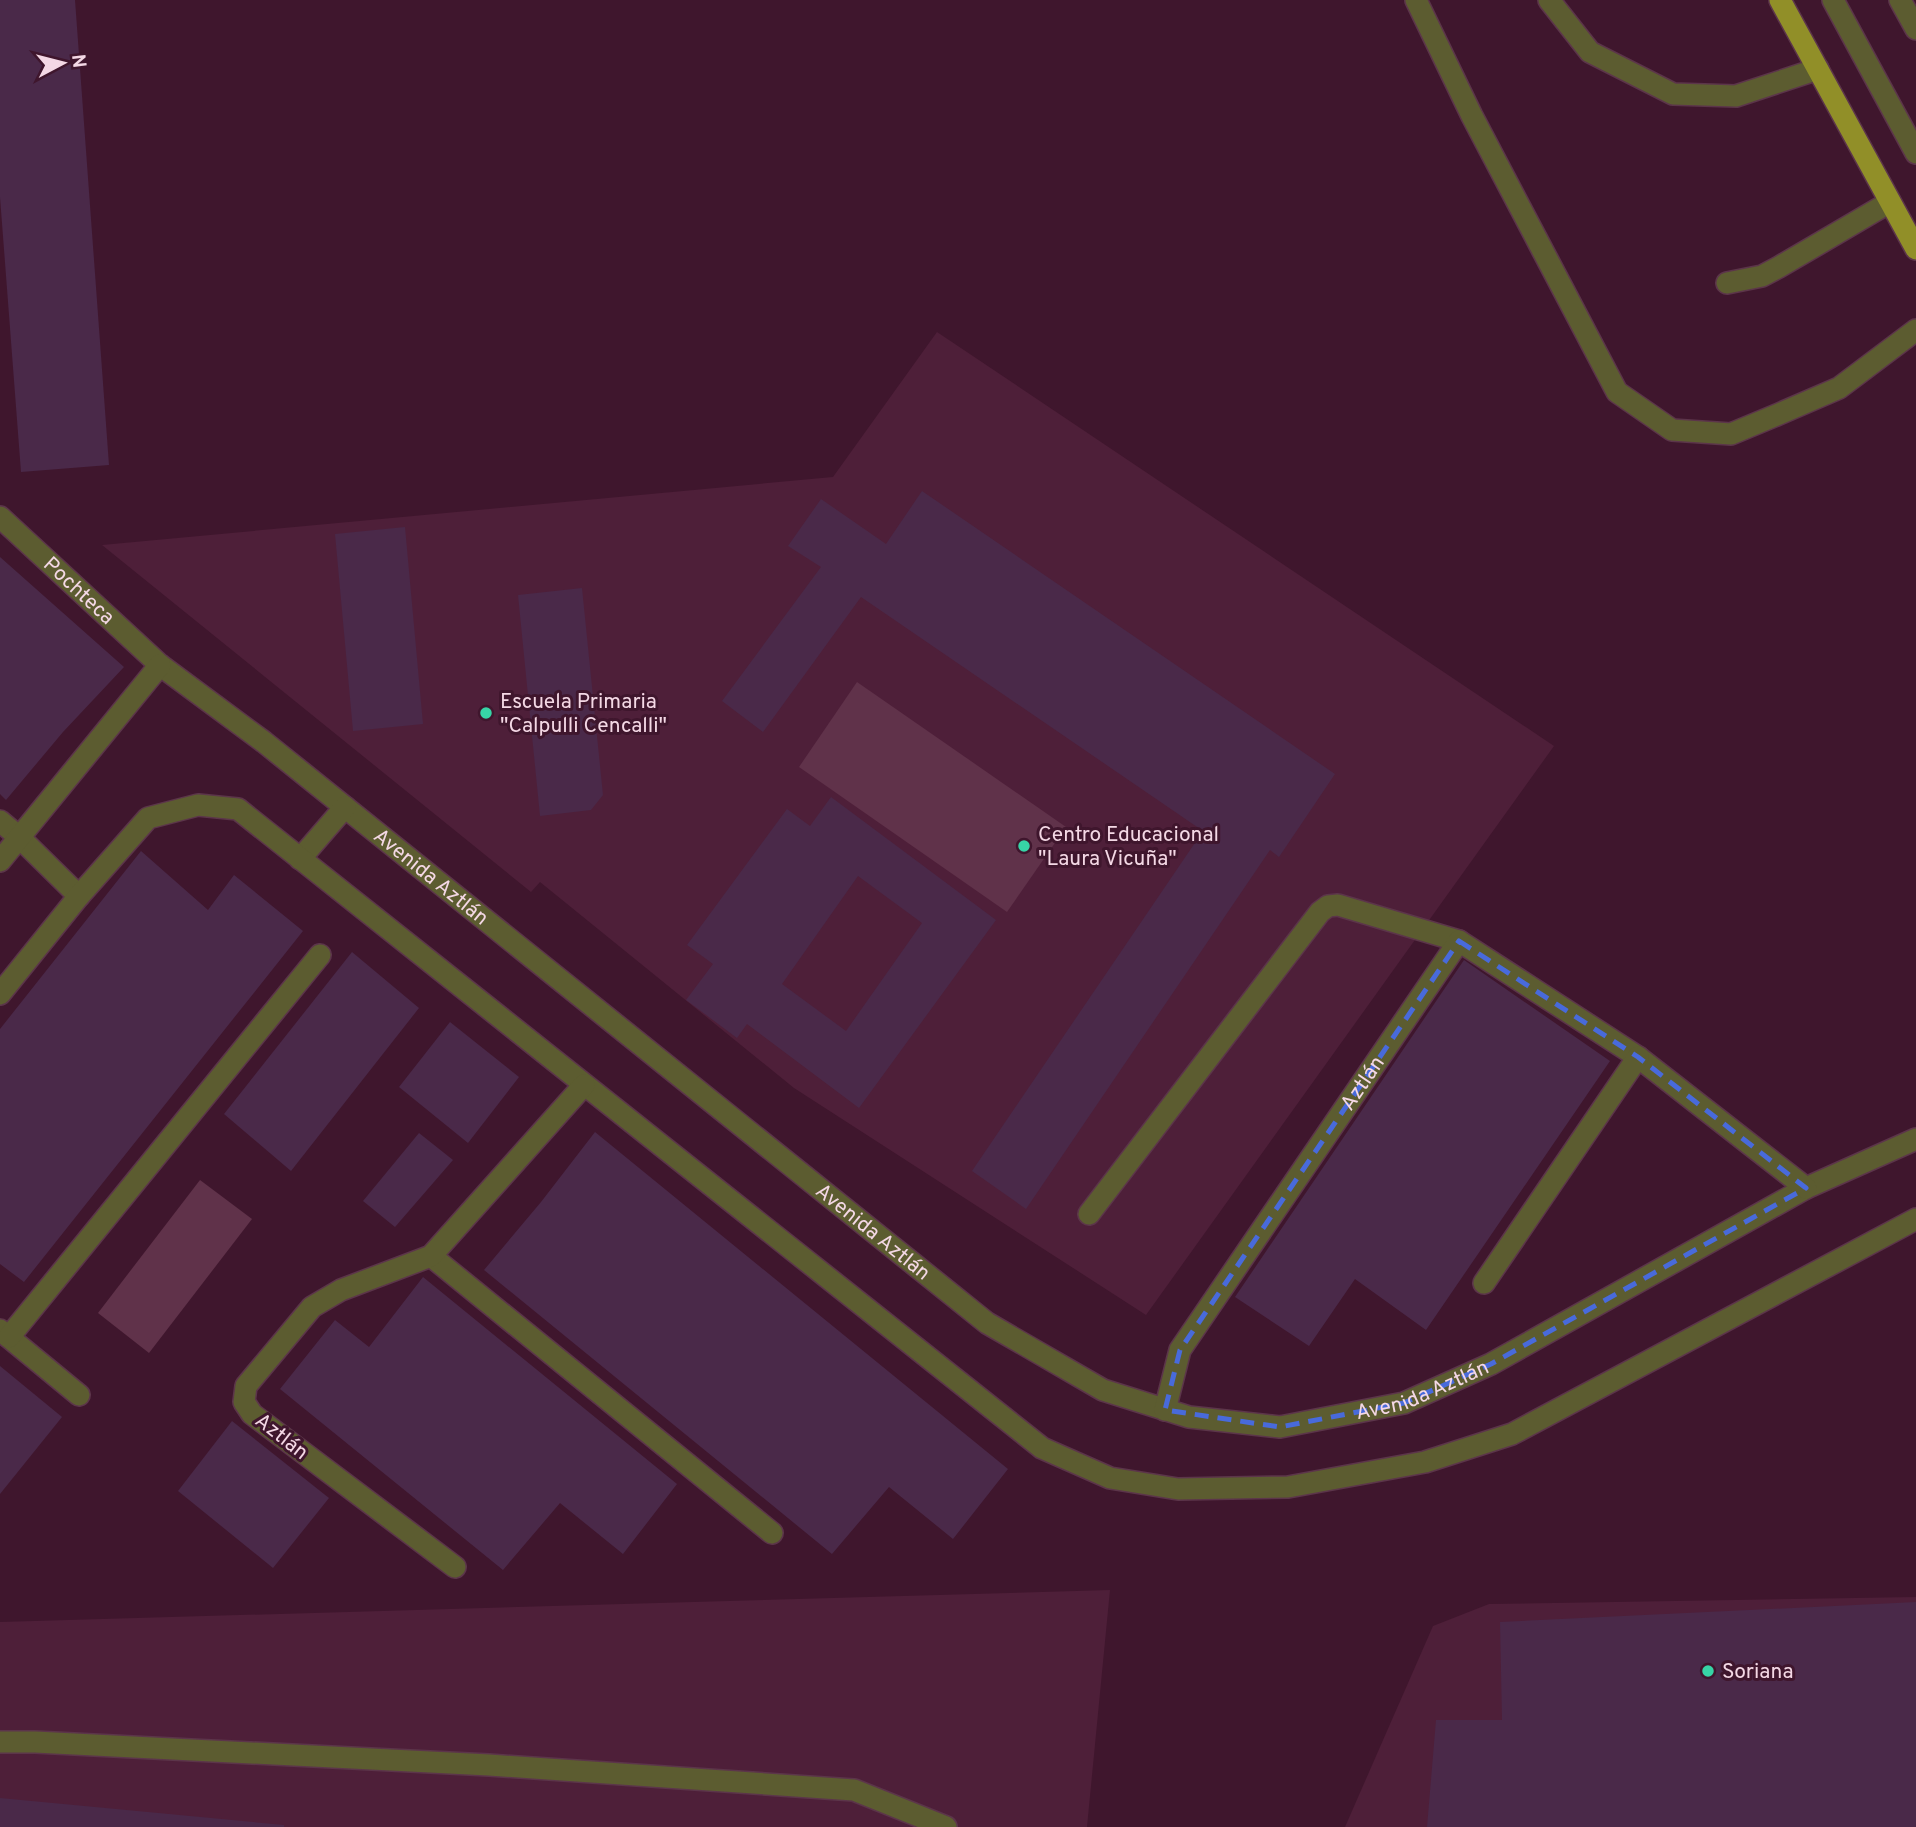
<svg xmlns="http://www.w3.org/2000/svg" width="1916" height="1827" font-family="Overpass,sans-serif">
  <style>
    .built { fill: #4e1f39 }
    .green { fill: #60324a }
    .building { fill: #4a2949; fill-rule: evenodd }
    .lines { fill: none; stroke-linecap: round; stroke-linejoin: round }
    .minor-casing { stroke: #5c354a; stroke-width: 24 }
    .major-casing { stroke: #5c354a; stroke-width: 24 }
    .minor { stroke: #5c5c30; stroke-width: 21 }
    .major { stroke: #918f28; stroke-width: 21 }
    .marked { fill: none; stroke: #486adb; stroke-width: 5; stroke-dasharray: 14 9; stroke-linejoin: round }
    .poi-dot { fill: #37d4a6; stroke: #3f162d; stroke-width: 2.5 }
    .labels { text-anchor: middle; stroke-width: 6; stroke-linejoin: round; paint-order: stroke }
    .street-label { font-size: 21px; fill: #f4d8e5; stroke: #3f162d }
    .poi-label { font-size: 21px; fill: #f4d8e5; stroke: #3f162d; text-anchor: start }
  </style>
  <rect width="100%" height="100%" fill="#3f162d"/>
  <g class="built">
    <path d="M937,332L1554,746L1146,1315L794,1088L540,882L531,892L102,545L833,477Z"/>
    <path d="M1110,1590L1087,1827H0V1622Z"/>
    <path d="M1916,1597V1827H1345L1433,1626L1489,1604Z"/>
  </g>
  <g class="green">
    <path d="M857,682L1066,827L1007,912L799,767Z"/>
    <path d="M200,1180L252,1219L149,1353L98,1313Z"/>
  </g>
  <g class="building">
    <path d="M0,0H75L109,465L21,472L0,197Z"/>
    <path d="M922,491L1335,774L1279,857L1270,850L1026,1209L972,1171L1203,831L861,597L763,732L722,701L821,567L788,546L821,499L886,544Z"/>
    <path d="M405,527L423,724L353,731L335,534Z"/>
    <path d="M0,557L124,667L63,732L6,800L0,794Z"/>
    <path d="M582,588L603,795L591,810L540,816L518,595Z"/>
    <path d="M831,797L996,920L859,1108L747,1024L737,1038L686,1000L713,964L687,945L787,809L810,826ZM858,876L922,923L846,1031L782,984Z"/>
    <path d="M141,851L208,910L234,875L303,931L24,1282L0,1264V1029Z"/>
    <path d="M352,952L419,1008L291,1171L224,1114Z"/>
    <path d="M1464,960L1610,1061L1426,1330L1355,1279L1309,1346L1235,1297Z"/>
    <path d="M450,1022L519,1077L468,1143L399,1087Z"/>
    <path d="M595,1132L1008,1469L953,1539L889,1487L832,1554L484,1270L541,1202Z"/>
    <path d="M419,1133L453,1160L395,1227L363,1201Z"/>
    <path d="M423,1277L677,1484L623,1554L560,1503L503,1570L280,1389L335,1320L369,1347Z"/>
    <path d="M0,1366L62,1417L0,1494Z"/>
    <path d="M232,1421L329,1498L273,1568L178,1491Z"/>
    <path d="M1916,1602V1827H1427L1436,1720H1502L1500,1622Z"/>
    <path d="M0,1798L284,1825V1827H0Z"/>
  </g>
  <g class="lines">
    <defs>
      <g id="minor">
        <path d="M1416,0L1472,116L1617,392L1672,430L1731,434L1779,414L1839,388L1916,330"/>
        <path d="M1549,0L1590,52L1673,94L1736,96L1818,69"/>
        <path d="M1833,0L1916,153"/>
        <path d="M1900,0L1916,29"/>
        <path d="M1727,283L1762,276L1779,267L1890,202"/>
        <path id="s1" d="M0,517L160,665L264,742L987,1323L1103,1390L1189,1417L1280,1427L1404,1403L1491,1364L1806,1188L1916,1139"/>
        <path d="M0,821L19,837L79,896"/>
        <path d="M300,859L345,807"/>
        <path d="M0,861L160,665"/>
        <path d="M0,994L79,896L148,818L198,805L238,809L1042,1448L1110,1478L1178,1489L1288,1487L1425,1462L1512,1434L1916,1219"/>
        <path d="M1089,1214L1320,912L1328,906L1338,905L1459,941L1638,1057L1806,1188"/>
        <path d="M431,1256L772,1533"/>
        <path d="M1484,1283L1638,1057"/>
        <path d="M0,1330L79,1395"/>
        <path d="M9,1337L320,955"/>
        <path id="s2" d="M1165,1410L1180,1350L1459,941"/>
        <path d="M455,1567L252,1414L244,1402L246,1386L312,1307L341,1290L431,1256L584,1085"/>
        <path d="M0,1742H35L489,1765L854,1790L946,1827"/>
      </g>
      <path id="major" d="M1780,0L1916,249"/>
    </defs>
    <use href="#minor" class="minor-casing"/>
    <use href="#major" class="major-casing"/>
    <use href="#minor" class="minor"/>
    <use href="#major" class="major"/>
  </g>
  <path class="marked" d="M1459,941L1638,1057L1806,1188L1491,1364L1404,1403L1280,1427L1165,1410L1180,1350Z"/>
  <g class="poi-dot">
    <circle cx="486" cy="713" r="7"/>
    <circle cx="1024" cy="846" r="7"/>
    <circle cx="1708" cy="1671" r="7"/>
  </g>
  <g class="labels">
    <g class="street-label">
      <text dy="7" stroke="none"><textPath href="#s1" startOffset="108">Pochteca</textPath></text>
      <text dy="7" stroke="none"><textPath href="#s1" startOffset="562">Avenida Aztlán</textPath></text>
      <text dy="7" stroke="none"><textPath href="#s2" startOffset="385">Aztlán</textPath></text>
      <text dy="7" stroke="none"><textPath href="#s1" startOffset="1129">Avenida Aztlán</textPath></text>
      <text dy="7" stroke="none"><textPath href="#s1" startOffset="1738">Avenida Aztlán</textPath></text>
      <text transform="translate(282 1436) rotate(38)" y="7">Aztlán</text>
    </g>
    <g class="poi-label">
      <text x="500" y="708">Escuela Primaria<tspan x="500" dy="24">"Calpulli Cencalli"</tspan></text>
      <text x="1038" y="841">Centro Educacional<tspan x="1038" dy="24">"Laura Vicuña"</tspan></text>
      <text x="1722" y="1678">Soriana</text>
    </g>
  </g>
  <g transform="translate(63 63) rotate(83)" stroke="#3f162d" stroke-width="5" paint-order="stroke">
  <path d="M0-5L12 26L0 18L-12 26Z" fill="#f4d8e5"/>
  <text y="-10" font-size="19" font-weight="bold" text-anchor="middle" fill="#f4d8e5">N</text>
  </g>
</svg>
